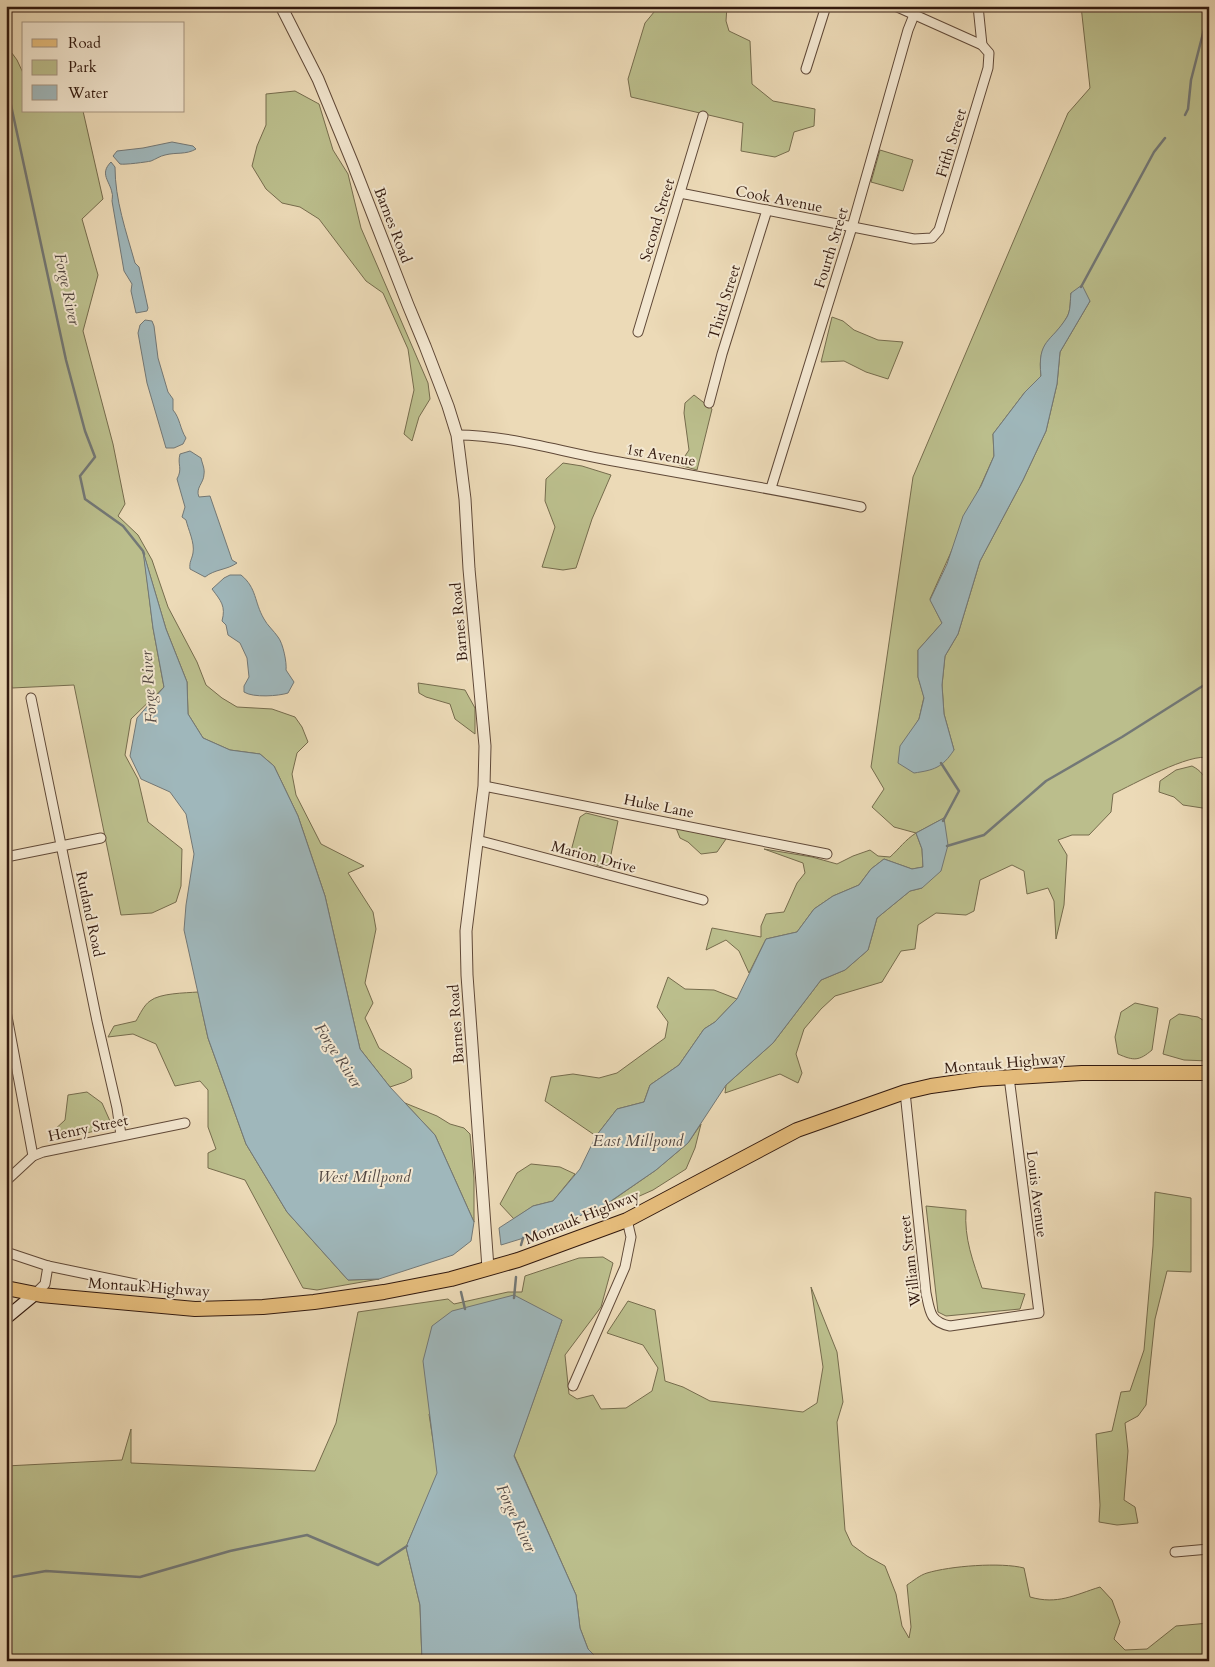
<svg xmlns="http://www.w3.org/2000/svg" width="1215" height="1667" font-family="Cardo,serif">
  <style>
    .green { fill: #bbbe8c; stroke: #766c4d; fill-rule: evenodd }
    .water { fill: #9fb7bb; stroke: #737876 }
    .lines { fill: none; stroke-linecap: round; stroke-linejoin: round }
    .stream { stroke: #737876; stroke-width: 2.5 }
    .minor-casing { stroke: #604938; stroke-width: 11 }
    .tertiary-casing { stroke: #604938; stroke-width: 13 }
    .secondary-casing { stroke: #32190e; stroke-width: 14 }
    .primary-casing { stroke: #32190e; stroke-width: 16 }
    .minor { stroke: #f3e7d0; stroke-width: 9 }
    .tertiary { stroke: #f3e7d0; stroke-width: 11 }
    .secondary { stroke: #f3e7d0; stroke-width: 12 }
    .primary { stroke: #e6bd7c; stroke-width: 14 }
    .labels { text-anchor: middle; stroke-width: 4; stroke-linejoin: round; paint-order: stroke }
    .street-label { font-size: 15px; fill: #32190e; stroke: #f3e7d0 }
    .water-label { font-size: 16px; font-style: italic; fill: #534842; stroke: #f3e7d0 }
  </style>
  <rect width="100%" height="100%" fill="#ecdab7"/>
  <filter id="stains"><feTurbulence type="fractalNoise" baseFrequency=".004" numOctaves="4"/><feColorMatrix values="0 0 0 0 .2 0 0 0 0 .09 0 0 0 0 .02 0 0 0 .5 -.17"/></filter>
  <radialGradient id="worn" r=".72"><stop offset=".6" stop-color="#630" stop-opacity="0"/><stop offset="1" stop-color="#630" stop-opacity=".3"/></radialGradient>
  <g class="green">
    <path d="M659,6H727L726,21L729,31L750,41L752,84L773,101L815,109L814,126L794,132L789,151L775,157L741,151L743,123L631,97L628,79L645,23Z"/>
    <path d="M1081,6H1209V758C1191,752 1132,785 1113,794L1111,812L1089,835H1072L1058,840L1067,855L1064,905L1056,939L1054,901L1048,888L1027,894L1024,871L1012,865L980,880L974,911L966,915L936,913L918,925L915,949L901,951L882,982L835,996L821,1009L804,1029L796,1054L802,1073L798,1083L780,1074L725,1093L726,1085L773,1043L821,980L845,970L868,950L877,918L910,891L922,888L944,818L916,833L922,849L923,867L912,869L884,859L871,869L859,885L833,896L814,909L797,932L766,939L749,973L739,951L726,940L706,950L712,928L761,937V926L766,914L784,912L797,883L805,873L803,863L764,849L812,857L837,864L853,856L870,850L878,856L890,857C899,849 905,840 916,833L894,827L872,807L884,789L871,767L913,477L1068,113L1090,88ZM1071,293L1090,301L1060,352L1057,384L1046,431L1023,480L980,561L958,634L945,656L942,685L944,714L954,750L913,729L919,719L924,697L918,677V650L942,623L930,599L994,456L993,434L1025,392L1041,376C1037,340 1052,343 1067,317C1071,310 1070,300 1071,293Z"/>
    <path d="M6,45L17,60L24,75V111H83L103,199L82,219L98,275L83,331L113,444L125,504L118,516L138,535L152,560L168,607L197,662L206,685L222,698L237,707L272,709L295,717L302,727L308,742L297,753L292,774L296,795L321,844L364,866L348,873L373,912L376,929L365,983L373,1003L365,1018L379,1048L411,1069L412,1078L405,1082L390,1087L360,1049L325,896L298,816L274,766L260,754L230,750L203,738L188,714L187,682L166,629L144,555L153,628L164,687L131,719L125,755L138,779L148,822L182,849L181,886L176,902L152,913L121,915L74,685L12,688L6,653Z"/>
    <path d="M295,91L319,104L333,150L348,174L361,228L428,383L430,399L419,417L412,441L404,434L414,390L408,349L383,293L366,281L319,219L300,207L282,203L266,189L252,166L257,146L266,125V94Z"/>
    <path d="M880,150L913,160L903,191L871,182Z"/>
    <path d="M832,317L843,321L854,330L878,340L903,342L888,379L866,372L844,361L821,362Z"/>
    <path d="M694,395L712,409L697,470L679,465L689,450L684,413L685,403Z"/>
    <path d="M563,463L582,466L611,475L592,519L576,568L563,570L542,567L555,527L545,501L546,479Z"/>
    <path d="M418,683L465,690L475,708V734L455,719L450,704L426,697L419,693Z"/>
    <path d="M1192,766C1210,775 1209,791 1209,809L1183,805L1174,797L1159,792L1160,781L1176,770Z"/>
    <path d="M586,813L618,821L609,864L602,867L578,858L571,851L580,817Z"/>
    <path d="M676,828L726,839L717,852L701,854L688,842L680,838Z"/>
    <path d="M668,977L685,989L714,990L737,999L715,1022L704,1029L679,1065L650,1085L644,1102L617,1109L596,1136L545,1101L551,1077L573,1074L599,1078L617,1073L665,1038L668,1022L657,1007Z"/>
    <path d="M198,992L208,1038L246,1144L287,1212L348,1280L379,1279L317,1290L303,1288L245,1180L208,1168V1153L216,1149L208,1127V1090L200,1081L175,1086L156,1044L133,1034L108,1037L114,1026L136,1021C140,1014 144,1005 150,1001C160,993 185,993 198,992Z"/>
    <path d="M1135,1003L1158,1008L1152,1050C1139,1061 1134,1061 1118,1054L1115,1037L1121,1012Z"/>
    <path d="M1179,1014L1198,1017L1209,1024V1061L1184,1060L1163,1054L1170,1020Z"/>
    <path d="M87,1092L102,1103L110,1121C97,1137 70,1134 51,1133L65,1120L68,1095Z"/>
    <path d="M405,1103L437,1116L450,1124L464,1128L470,1134L474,1178V1222L435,1135Z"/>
    <path d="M701,1124L695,1148L686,1169L653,1190L615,1207L603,1210L607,1204L656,1170L688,1143Z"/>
    <path d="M531,1164L560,1167L575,1174L553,1201L533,1206L514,1219L500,1204L517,1173Z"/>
    <path d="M1155,1192L1191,1198V1272L1167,1271L1155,1319L1146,1405L1138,1416L1125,1423L1128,1451L1124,1500L1135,1507L1138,1523L1117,1525L1099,1522L1100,1505L1096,1434L1112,1431L1121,1392L1130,1391L1144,1350L1153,1246Z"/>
    <path d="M926,1206L966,1210C964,1239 973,1261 982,1288L1025,1294L1020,1309L946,1316L938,1312Z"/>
    <path d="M603,1257L613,1263L601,1307L565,1355L569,1394L577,1399L593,1395L601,1409L626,1408L652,1391L658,1368L643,1345L607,1333L628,1301L655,1310L665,1381L683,1387L710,1401L803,1412L817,1403L823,1367L811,1287L837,1352L843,1402L837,1422L845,1530L852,1545L867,1556L885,1566L896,1594L902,1626L909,1638L911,1627L907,1585C913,1581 920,1575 927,1573C950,1566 1001,1562 1024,1568L1030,1597C1058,1605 1074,1595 1100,1587L1112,1600L1120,1622L1114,1639L1125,1650L1147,1649L1176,1626L1209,1623V1655L1141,1661H600L588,1649L580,1628L576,1595L514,1455L562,1320L429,1414L438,1473L406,1547L420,1605L422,1661H6V1466L122,1460L131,1429V1463L315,1471L336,1423L358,1312L448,1299L454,1304L508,1292H522L525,1276L579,1258Z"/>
  </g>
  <g class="water">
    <path d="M172,142L193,146L196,149C186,155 176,152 165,155C160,156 156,159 151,161C147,162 124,165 120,164L113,156L117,151L143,148Z"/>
    <path d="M111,162L115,167C115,200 126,231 135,263L139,267L148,308L147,311L136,313L131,291L132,284L124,271L112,201C112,200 113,194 112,193C110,181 99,174 111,162Z"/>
    <path d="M1082,285L1090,301L1060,352L1057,384L1046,431L1023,480L980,561L958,634L945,656L942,685L944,714L954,750C942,768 934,770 914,773L898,763L900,746L919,719L924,698L918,677V650L942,623L930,600L947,564L963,516L981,486L994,456L993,434L1025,392L1041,376C1037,339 1051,343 1067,317C1071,310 1070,300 1071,293Z"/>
    <path d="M145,320L152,321L154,326L158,358L168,392L173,399V410C180,418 180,429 186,438L183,444L174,448H166L147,383L138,333L140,325Z"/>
    <path d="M190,451L201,458C202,463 205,469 204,474C204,483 195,488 199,497L210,496L232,560L237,563C227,570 215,569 205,577L190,569C189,562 192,559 193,553C195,543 188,529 186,520L182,517L185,507L177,479C183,468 177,465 180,454Z"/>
    <path d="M143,551L166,629L187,682L188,714L203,738L230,750L260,754L274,766L298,816L325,896L360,1049L390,1087L435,1135L474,1222L471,1241L453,1255L379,1279L348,1280L287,1212L246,1144L208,1038L184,930L186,905L194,854L186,814L170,792L141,779L130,756L137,718L164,687L153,628Z"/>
    <path d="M230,575H241C257,588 254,602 264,619C267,625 274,631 278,637C283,643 287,663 286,670L294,682L288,693C279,696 253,698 244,692V686L249,677L247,658L240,643L228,635L226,625L222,621C226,606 221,601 212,589L224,578Z"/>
    <path d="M944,818L948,845L941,871L922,888L910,891L877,918L868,950L845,970L821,980L773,1043L726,1085L688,1143L656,1170L605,1205L540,1233L501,1245L499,1228L533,1206L553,1201L580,1169L596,1136L617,1109L644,1102L650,1085L679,1065L704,1029L715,1022L737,999L766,939L797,932L814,909L833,896L859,885L871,869L884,859L912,869L923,867L922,849L916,833Z"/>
    <path d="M514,1295L562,1320L514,1456L576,1595L580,1628L588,1649L600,1661H422L420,1605L406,1547L437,1473L423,1361L432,1326L452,1311Z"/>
  </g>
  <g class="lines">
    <g class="stream">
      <path d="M6,82L66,360L85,431L95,457L80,476L85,499L123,526L143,551L144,554"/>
      <path d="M1185,115L1188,109L1191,80L1209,10"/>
      <path d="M1081,287L1154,152L1165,138"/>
      <path d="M941,763L959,791L943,821"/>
      <path d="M947,846L984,835L1046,781L1122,737L1209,682"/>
      <path d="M521,1245L523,1238"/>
      <path d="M461,1292L465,1309"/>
      <path d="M514,1298L516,1277"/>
      <path d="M6,1578L46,1571L140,1577L230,1551L307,1535L378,1565L407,1546"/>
    </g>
    <defs>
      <g id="minor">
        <path d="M978,6L982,45"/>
        <path d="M806,69L826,6"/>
        <path d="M680,193L914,239L932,238L939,230L988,68L989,53L982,45L895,6"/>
        <path d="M638,332L703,116"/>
        <path d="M709,403L722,354L767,210"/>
        <path d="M457,435C506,435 555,450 603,459C689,475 775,489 861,507"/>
        <path d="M771,488L852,227L908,30L914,15"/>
        <path d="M31,698L97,1021L117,1108L121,1135"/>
        <path d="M484,786L827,854"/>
        <path d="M477,840L703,900"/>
        <path d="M6,857L101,838"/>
        <path d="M6,1011L33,1156"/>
        <path d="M905,1092L926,1293C930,1312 930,1322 950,1326L1039,1313L1009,1077"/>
        <path d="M6,1181L33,1156L43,1152L185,1123"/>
        <path d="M6,1252L48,1266L145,1286"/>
        <path d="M35,1294L45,1284L48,1266"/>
        <path d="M573,1386L625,1267L631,1237L627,1220"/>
        <path d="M1175,1552L1209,1549"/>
      </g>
      <path id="tertiary" d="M281,6L318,79L353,164L408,305L425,346L448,406L457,435L465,499L469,569L485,746L484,786L466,931L467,975L488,1268"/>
      <path id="secondary" d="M6,1318L35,1294"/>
      <path id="primary" d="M6,1288L41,1295L195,1309L263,1307L314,1302L384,1292L451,1279L518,1260L627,1220L797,1130L905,1092L931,1086L980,1079L1082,1073H1209"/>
    </defs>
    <use href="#minor" class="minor-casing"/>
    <use href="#tertiary" class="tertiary-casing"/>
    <use href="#secondary" class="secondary-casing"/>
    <use href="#primary" class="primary-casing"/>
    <use href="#minor" class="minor"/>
    <use href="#tertiary" class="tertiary"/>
    <use href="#secondary" class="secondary"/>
    <use href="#primary" class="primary"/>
  </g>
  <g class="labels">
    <g class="street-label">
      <text transform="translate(951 143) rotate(-73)" y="5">Fifth Street</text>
      <text transform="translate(779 199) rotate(11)" y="5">Cook Avenue</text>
      <text transform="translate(657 220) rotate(-73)" y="5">Second Street</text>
      <text transform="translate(393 225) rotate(69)" y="5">Barnes Road</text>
      <text transform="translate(831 248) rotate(-73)" y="5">Fourth Street</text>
      <text transform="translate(724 302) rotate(-73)" y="5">Third Street</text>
      <text transform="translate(661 455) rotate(10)" y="5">1st Avenue</text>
      <text transform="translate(459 622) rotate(-95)" y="5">Barnes Road</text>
      <text transform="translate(659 806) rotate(11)" y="5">Hulse Lane</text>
      <text transform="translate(594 857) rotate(15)" y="5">Marion Drive</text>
      <text transform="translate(90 914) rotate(78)" y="5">Rutland Road</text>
      <text transform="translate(456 1024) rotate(-94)" y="5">Barnes Road</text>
      <text transform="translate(1005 1063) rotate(-5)" y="5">Montauk Highway</text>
      <text transform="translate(88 1128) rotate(-12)" y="5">Henry Street</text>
      <text transform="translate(1037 1194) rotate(83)" y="5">Louis Avenue</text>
      <text transform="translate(582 1217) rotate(-22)" y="5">Montauk Highway</text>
      <text transform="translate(910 1261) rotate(-97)" y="5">William Street</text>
      <text transform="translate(149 1287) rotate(4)" y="5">Montauk Highway</text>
    </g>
    <g class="water-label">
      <text transform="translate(68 289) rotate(78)" y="6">Forge River</text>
      <text transform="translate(148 687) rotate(-94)" y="6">Forge River</text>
      <text transform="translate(339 1055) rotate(57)" y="6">Forge River</text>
      <text x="638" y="1146">East Millpond</text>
      <text x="364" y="1182">West Millpond</text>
      <text transform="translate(517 1518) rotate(65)" y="6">Forge River</text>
    </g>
  </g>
  <rect width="1215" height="1667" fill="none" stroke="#ecdab7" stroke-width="25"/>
  <rect x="8" y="8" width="1200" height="1652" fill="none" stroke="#32190e" stroke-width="2.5"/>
  <rect x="12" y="12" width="1190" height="1642" fill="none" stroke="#32190e"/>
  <rect x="22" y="22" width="162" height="90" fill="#f3e7d0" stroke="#a69582"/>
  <rect x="32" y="39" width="25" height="8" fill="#e6bd7c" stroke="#a69582"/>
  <text x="68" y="48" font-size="15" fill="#32190e">Road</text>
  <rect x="32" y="60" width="25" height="15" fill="#bbbe8c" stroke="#a69582"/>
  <text x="68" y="72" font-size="15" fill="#32190e">Park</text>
  <rect x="32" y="85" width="25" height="15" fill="#9fb7bb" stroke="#a69582"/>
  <text x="68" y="98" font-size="15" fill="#32190e">Water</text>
  <rect width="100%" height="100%" filter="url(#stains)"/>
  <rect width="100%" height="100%" fill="url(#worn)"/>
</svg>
